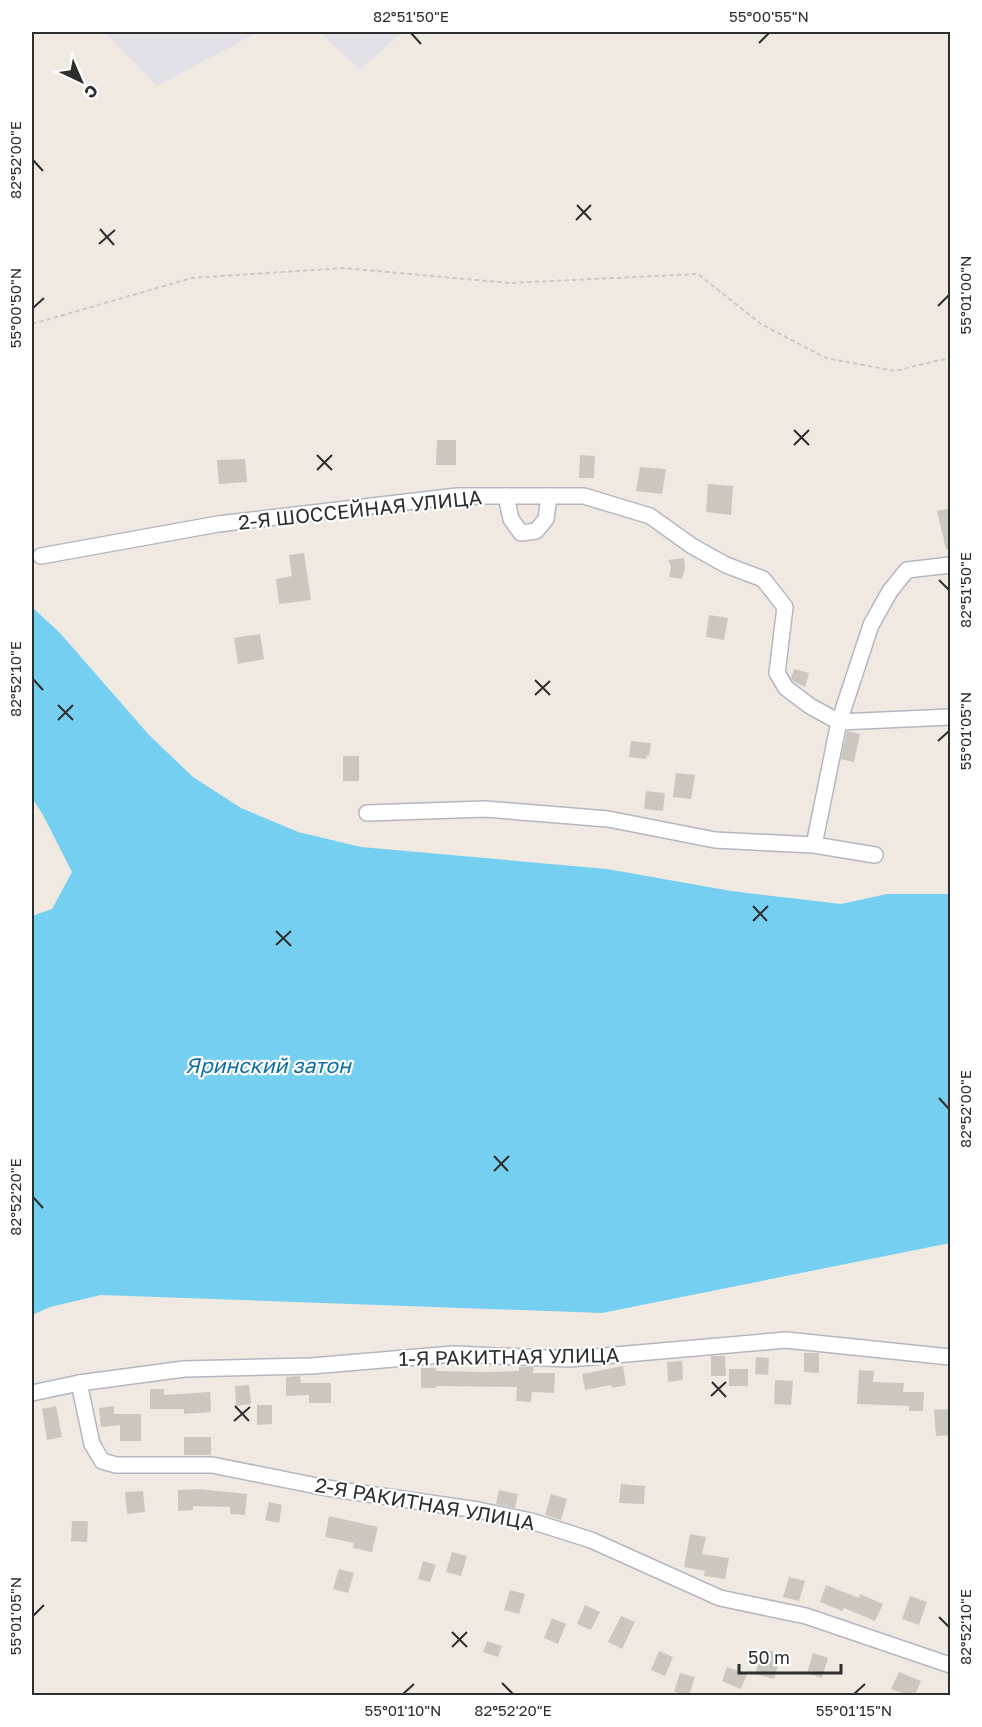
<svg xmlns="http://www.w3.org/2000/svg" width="982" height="1727" font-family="'Golos Text',sans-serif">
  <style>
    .industrial { fill: #e3e1e8 }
    .water { fill: #75cff0 }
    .building { fill: #cbc7bf }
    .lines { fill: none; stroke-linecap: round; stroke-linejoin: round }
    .minor-casing { stroke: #b4b7c1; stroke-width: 18 }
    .path { stroke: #c9c9c9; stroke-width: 2; stroke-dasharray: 4.5 3; stroke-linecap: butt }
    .minor { stroke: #fff; stroke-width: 15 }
    .ticks { fill: none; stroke: #2e2e2e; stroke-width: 2 }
    .labels { text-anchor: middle; stroke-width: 4.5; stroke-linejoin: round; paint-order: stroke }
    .street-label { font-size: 20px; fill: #2e2e2e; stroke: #fff }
    .water-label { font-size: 21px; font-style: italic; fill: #0d6fa3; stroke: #fff }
    .neatline { fill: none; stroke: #2e2e2e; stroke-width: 2 }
    .ticks-label { font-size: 15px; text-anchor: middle; fill: #2e2e2e }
  </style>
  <rect width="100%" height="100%" fill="#efe9e1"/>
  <g class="industrial">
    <path d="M104,32H259L157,86Z"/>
    <path d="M319,32H402L360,70Z"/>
  </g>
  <path class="water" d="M32,607L60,633L149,735L193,777L241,808L298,832L361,847L607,869L731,891L841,904L887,894H950V1243L602,1313L101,1295L50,1307L32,1315V916L52,909L72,872L43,815L32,798Z"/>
  <g class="building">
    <path d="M437,440H456V465H436Z"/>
    <path d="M580,455L595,456L594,478H579Z"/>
    <path d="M245,459L247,482L219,484L217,460Z"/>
    <path d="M640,467L666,469L662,494L636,491Z"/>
    <path d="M708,484L733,486L731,515L706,512Z"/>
    <path d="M951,508V549H946L937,511Z"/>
    <path d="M304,553L311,600L279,604L276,579L292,576L289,555Z"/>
    <path d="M684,558L685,568L682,579L669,577L671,567L668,560Z"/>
    <path d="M709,615L728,618L724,640L706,637Z"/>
    <path d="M260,634L264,659L238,664L234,638Z"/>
    <path d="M794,669L809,673L805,687L793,681L791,678Z"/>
    <path d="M847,731L860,734L854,762L841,759Z"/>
    <path d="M631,741L651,743L649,756L647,755L646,759L629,757Z"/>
    <rect x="343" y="756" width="16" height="25"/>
    <path d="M676,773L695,775L691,799L673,797Z"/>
    <path d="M646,791L665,793L663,811L644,809Z"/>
    <path d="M804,1353H819V1373L804,1372Z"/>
    <path d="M711,1356H725L726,1376H711Z"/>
    <path d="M756,1357L769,1358L768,1375L755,1374Z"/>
    <path d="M682,1361L683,1380L668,1382L667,1362Z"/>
    <path d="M623,1366L626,1385L612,1388L611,1385L585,1390L582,1374Z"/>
    <path d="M519,1367H534L533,1373H555L554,1393L532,1392L531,1402L516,1401L517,1387L436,1386V1388H421V1368H436V1371L487,1372L519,1371Z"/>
    <rect x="729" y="1369" width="19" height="17"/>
    <path d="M859,1370L874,1371L873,1382L904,1383L903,1392H924L923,1411H909V1406L857,1404Z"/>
    <path d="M300,1376L301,1383H331V1403H309V1395L286,1396V1377Z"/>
    <path d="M775,1380L793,1381L791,1405L774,1404Z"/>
    <path d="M249,1385L251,1404L236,1406L235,1386Z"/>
    <path d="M150,1389H164V1395L210,1392L211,1412L184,1414V1409H150Z"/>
    <path d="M257,1405H272V1424L257,1425Z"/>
    <path d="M56,1406L62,1437L47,1440L42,1409Z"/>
    <path d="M114,1406V1414H141V1441H120V1425L101,1427L99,1408Z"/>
    <path d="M951,1409V1435L936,1436L934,1410Z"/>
    <rect x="184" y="1437" width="27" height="18"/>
    <path d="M621,1484L645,1486L644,1504L619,1503Z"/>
    <path d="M198,1489L247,1494L245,1515L230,1514V1507L193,1506V1510L178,1511V1490Z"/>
    <path d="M499,1490L518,1494L515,1508L496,1504Z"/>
    <path d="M143,1491L145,1512L127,1514L125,1492Z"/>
    <path d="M551,1494L567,1499L561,1520L545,1515Z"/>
    <path d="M269,1502L282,1505L279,1523L265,1520Z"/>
    <path d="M329,1516L378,1527L372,1552L353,1548L354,1543L325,1537Z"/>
    <path d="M72,1521H88L87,1542L71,1541Z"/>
    <path d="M690,1534L706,1537L702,1554L729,1558L725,1579L704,1576L705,1571L684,1567Z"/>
    <path d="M452,1552L467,1556L461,1576L446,1572Z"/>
    <path d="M423,1561L436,1565L430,1582L418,1579Z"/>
    <path d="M339,1569L354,1573L348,1593L333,1589Z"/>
    <path d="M789,1577L805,1581L799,1601L783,1597Z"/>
    <path d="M826,1585L859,1598L860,1594L883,1604L875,1621L844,1608L842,1611L820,1602Z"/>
    <path d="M510,1590L525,1594L519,1614L504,1610Z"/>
    <path d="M910,1596L927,1602L919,1625L902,1619Z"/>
    <path d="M585,1605L600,1612L591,1630L577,1624Z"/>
    <path d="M621,1616L635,1622L622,1649L608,1642Z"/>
    <path d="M552,1618L566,1624L558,1644L544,1638Z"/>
    <path d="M487,1641L502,1646L498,1657L483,1652Z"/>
    <path d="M763,1649L782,1654L774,1679L755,1674Z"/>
    <path d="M659,1651L673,1657L665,1676L651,1670Z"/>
    <path d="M813,1653L828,1658L822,1678L807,1673Z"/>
    <path d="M727,1667L747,1674L741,1689L722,1681Z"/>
    <path d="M899,1672L921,1681L915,1695H907L891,1689Z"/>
    <path d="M680,1673L695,1677L689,1695L674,1692Z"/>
  </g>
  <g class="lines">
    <defs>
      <g id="minor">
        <path d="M506,496L511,519L521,533L536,531L546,519L549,496"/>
        <path d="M41,556L218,524L457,496H584L650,516L692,546L726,565L763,579L785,607L777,673L786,688L810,706L839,722L950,717"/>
        <path d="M367,813L485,809L608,819L715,840L814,845L875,855"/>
        <path d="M814,845L839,722L871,625L890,591L907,570L950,565"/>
        <path d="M79,1383L92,1444L102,1461L116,1465H212L327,1488L478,1510L531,1521L591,1540L720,1598L806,1616L950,1665"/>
        <path d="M32,1393L79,1383L184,1369L311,1366L453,1354L569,1359L786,1340L950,1357"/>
      </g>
    </defs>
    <use href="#minor" class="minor-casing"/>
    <path class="path" d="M32,324L192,278L343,268L510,283L698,274L761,324L826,358L895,371L940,360L950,359"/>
    <use href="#minor" class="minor"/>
  </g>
  <path class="ticks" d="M411,33L421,44M759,43L769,33M33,160L43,171M577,205L591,220M576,220L591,205M100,229L114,245M99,244L115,230M938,306L949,295M33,308L44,298M794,430L809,445M794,445L809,430M317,455L332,470M317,470L332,455M939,580L949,590M33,679L43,690M535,680L550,695M535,695L550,681M58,705L73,720M58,720L73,705M938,741L949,731M753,906L767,921M753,921L768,906M276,931L291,946M276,945L291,931M939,1098L949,1109M494,1156L508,1171M494,1171L509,1156M33,1197L43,1208M712,1382L726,1397M711,1396L726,1382M235,1406L249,1421M234,1421L250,1407M33,1616L44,1605M939,1617L949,1627M452,1632L467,1647M452,1647L467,1632M502,1683L513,1694M403,1694L414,1684M854,1694L865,1684"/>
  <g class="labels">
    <g class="street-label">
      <text transform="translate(360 510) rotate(-6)" y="7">2-Я ШОССЕЙНАЯ УЛИЦА</text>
      <text transform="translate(509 1357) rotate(-1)" y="7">1-Я РАКИТНАЯ УЛИЦА</text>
      <text transform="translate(425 1504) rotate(10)" y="7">2-Я РАКИТНАЯ УЛИЦА</text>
    </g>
    <g class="water-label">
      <text x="268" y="1073">Яринский затон</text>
    </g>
  </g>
  <rect width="982" height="1727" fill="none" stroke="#ffffff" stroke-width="66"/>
  <g transform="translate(81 81) rotate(136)" stroke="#ffffff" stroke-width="4.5" paint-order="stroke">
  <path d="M0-4.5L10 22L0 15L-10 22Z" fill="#2e2e2e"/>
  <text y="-9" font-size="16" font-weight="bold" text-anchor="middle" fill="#2e2e2e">С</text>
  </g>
  <path d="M739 1664v9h102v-9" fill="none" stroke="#2e2e2e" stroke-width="3"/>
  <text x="748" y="1664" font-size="18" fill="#2e2e2e" stroke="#ffffff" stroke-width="4.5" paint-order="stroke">50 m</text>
  <rect x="33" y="33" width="916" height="1661" class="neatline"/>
  <g class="ticks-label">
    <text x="411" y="22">82°51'50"E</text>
    <text x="769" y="22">55°00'55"N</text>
    <text transform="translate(16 160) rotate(-90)" y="5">82°52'00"E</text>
    <text transform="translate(966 295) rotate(-90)" y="5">55°01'00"N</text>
    <text transform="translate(16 308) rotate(-90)" y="5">55°00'50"N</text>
    <text transform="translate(966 590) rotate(-90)" y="5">82°51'50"E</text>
    <text transform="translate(16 679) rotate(-90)" y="5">82°52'10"E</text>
    <text transform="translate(966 731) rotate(-90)" y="5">55°01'05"N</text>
    <text transform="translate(966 1109) rotate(-90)" y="5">82°52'00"E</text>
    <text transform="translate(16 1197) rotate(-90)" y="5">82°52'20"E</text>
    <text transform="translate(16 1616) rotate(-90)" y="5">55°01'05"N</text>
    <text transform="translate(966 1627) rotate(-90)" y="5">82°52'10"E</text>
    <text x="403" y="1716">55°01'10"N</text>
    <text x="513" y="1716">82°52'20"E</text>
    <text x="854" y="1716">55°01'15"N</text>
  </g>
</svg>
